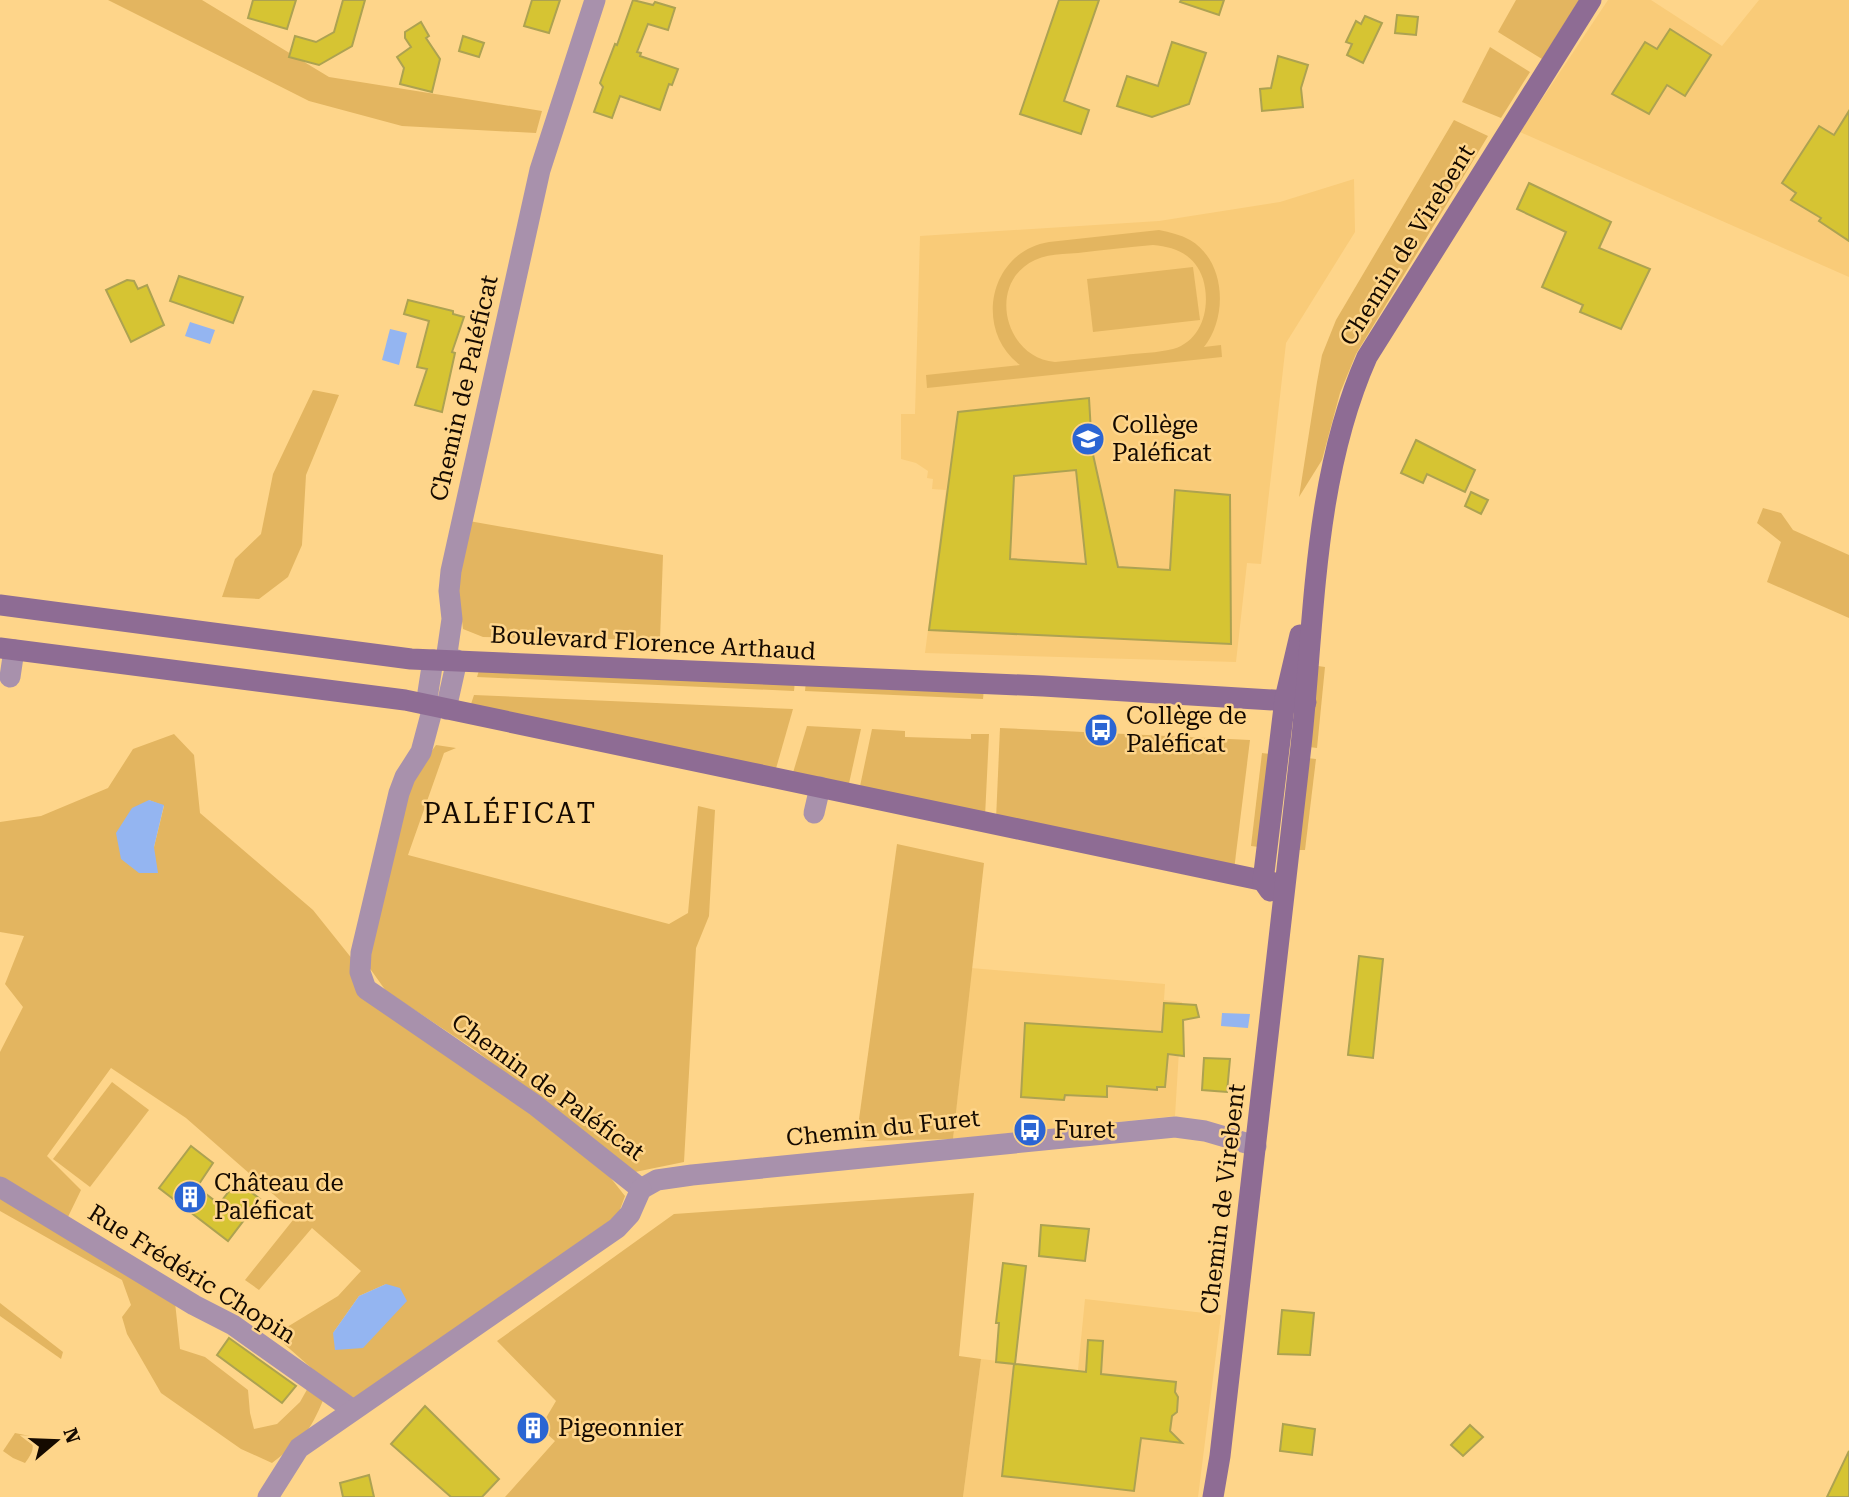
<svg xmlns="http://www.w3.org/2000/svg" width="1849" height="1497" font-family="'Roboto Serif',serif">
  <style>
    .built { fill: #f9cb78 }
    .green { fill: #e3b560; fill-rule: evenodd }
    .water { fill: #94b5f1 }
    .building { fill: #d6c433; stroke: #ada251; stroke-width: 2; fill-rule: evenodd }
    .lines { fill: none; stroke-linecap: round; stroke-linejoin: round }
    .street { stroke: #a891ac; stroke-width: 21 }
    .secondary { stroke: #8e6c94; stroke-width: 21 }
    .labels { text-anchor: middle; stroke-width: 5; stroke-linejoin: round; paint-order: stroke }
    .street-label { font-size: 24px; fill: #150a00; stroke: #fed58a }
    .poi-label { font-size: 24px; fill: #150a00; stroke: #fed58a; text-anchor: start }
    .quarter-label { font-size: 28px; letter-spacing: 2px; fill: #150a00; stroke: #fed58a }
  </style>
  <rect width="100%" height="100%" fill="#fed58a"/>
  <g class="built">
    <path d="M1608,0H1651L1722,46L1759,0H1849V277L1520,132Z"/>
    <path d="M1354,179L1355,232L1286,343L1261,564L1247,563L1236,662L925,653L946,490L932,489L933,479L927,478L928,471L916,463L901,459V414H915L920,236L1159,221L1280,202Z"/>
    <path d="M971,968L1165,984L1164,1000L1182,1002L1175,1116L953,1139Z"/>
    <path d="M1085,1299L1221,1315L1198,1497H963L981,1359L1078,1370Z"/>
  </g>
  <g class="green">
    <path d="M108,0H202L329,77L542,111L536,133L402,126L309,101Z"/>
    <path d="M1516,0H1579L1542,59L1498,32Z"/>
    <path d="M1490,47L1530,72L1501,118L1462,102Z"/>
    <path d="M1454,120L1488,136L1356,354L1340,393L1322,460L1299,497L1317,382L1322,355L1336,320Z"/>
    <path d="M1159,230C1170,232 1181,235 1190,240C1226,261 1228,317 1204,347L1221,345L1222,357L927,388L926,375L1020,365C974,331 988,252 1049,242ZM1153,245C1176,247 1195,255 1203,279C1211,306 1203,340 1173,349C1157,353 1140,353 1124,355C1101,357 1078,360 1055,362C1003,357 987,282 1035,260C1048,254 1063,254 1078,253C1103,250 1128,247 1153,245Z"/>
    <path d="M1193,267L1200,320L1093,332L1087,279Z"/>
    <path d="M313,390L339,395L306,475L302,545L288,577L259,599L222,597L235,559L261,534L273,474Z"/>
    <path d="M1763,508L1781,513L1793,530L1849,555V618L1767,582L1781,542L1757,523Z"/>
    <path d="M469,521L663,555L660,640L483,637L463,629L456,575Z"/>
    <path d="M1318,666L1325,667L1317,748L1309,747Z"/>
    <path d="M480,667L795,681L794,691L477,677Z"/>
    <path d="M806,681L984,689L983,699L805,691Z"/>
    <path d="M474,695L793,709L775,772L470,707Z"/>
    <path d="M807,726L861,729L848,788L792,776Z"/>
    <path d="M1000,728L1250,740L1234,870L996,820Z"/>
    <path d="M872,729L905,731V737L971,739V734H989L985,817L859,791Z"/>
    <path d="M174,734L194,755L200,813L313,910L353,960L359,991L529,1106L602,1167L625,1196L618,1215L351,1403L274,1335L338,1296L361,1271L312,1228L259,1290L245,1280L297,1215L186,1118L111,1068L47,1156L81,1190L66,1221L0,1178V1052L23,1007L5,984L24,936L0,932V822L41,816L108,788L133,749ZM149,800L164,806L154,847ZM386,1284L333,1333L359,1296Z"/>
    <path d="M436,745L456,748L444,753L408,855L669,924L688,913L698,806L715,810L709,916L696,948L684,1162L635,1172L475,1050L386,991L366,963L411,780Z"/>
    <path d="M1262,753L1270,754L1259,847L1251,846Z"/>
    <path d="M1307,758L1316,759L1305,850H1297Z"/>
    <path d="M897,844L984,863L953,1139L856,1141Z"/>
    <path d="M112,1082L149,1110L90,1187L53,1159Z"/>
    <path d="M974,1193L959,1356L981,1359L963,1497H505L555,1441L540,1428L556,1401L497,1341L674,1214Z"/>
    <path d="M0,1197L175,1302L180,1349L205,1357L248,1390L250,1413L254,1429L277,1424L300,1402L309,1386L324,1398C309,1434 303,1439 272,1463L241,1449L161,1393L127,1334L122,1317L131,1305L122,1280L0,1211Z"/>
    <path d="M0,1303L63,1352L61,1359L0,1316Z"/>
    <path d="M15,1433L30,1436C35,1448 33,1452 25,1463L13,1458L3,1451Z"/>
  </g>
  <g class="water">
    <path d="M190,322L215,330L210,344L185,336Z"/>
    <path d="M390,329L407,333L399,365L382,360Z"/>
    <path d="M149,800L164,805L154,847L158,873H139L121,859L116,833L132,808Z"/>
    <path d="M1222,1013L1250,1014L1248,1028L1221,1026Z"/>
    <path d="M386,1284L400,1288L407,1301L363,1348L335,1350L333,1333L359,1296Z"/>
  </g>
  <g class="building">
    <path d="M253,0H296L287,29L248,18Z"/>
    <path d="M343,0H365L352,46L319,65L289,57L295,36L316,42L334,32Z"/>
    <path d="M532,0H560L549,33L524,26Z"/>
    <path d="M633,0L653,5L655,2L675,8L668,30L648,24L637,52L641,53L640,56L678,69L672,85L669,84L660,110L620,96L612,118L594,112L603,87L600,83L615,44L617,45Z"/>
    <path d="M1059,0H1099L1064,101L1089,110L1081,134L1020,114Z"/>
    <path d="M1181,0H1224L1219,15L1180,2Z"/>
    <path d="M1397,15L1418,17L1416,35L1395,33Z"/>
    <path d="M1365,16L1382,23L1363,63L1347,55L1352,44L1346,42L1356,21L1361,24Z"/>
    <path d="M421,22L429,36L426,38L440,59L432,92L400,84L404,68L397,57L411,47L405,38V32Z"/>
    <path d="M1670,29L1711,55L1685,96L1667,85L1649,114L1612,94L1645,42L1657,49Z"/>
    <path d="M463,36L484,43L479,57L459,51Z"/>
    <path d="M1172,42L1206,53L1189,104L1152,117L1117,106L1127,76L1158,86Z"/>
    <path d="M1278,56L1308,65L1301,88L1303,107L1262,111L1260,89L1271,88Z"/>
    <path d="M1849,111V241L1819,221L1821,218L1791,200L1796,193L1782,183L1819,126L1834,135Z"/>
    <path d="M1529,183L1611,222L1599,248L1650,269L1621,329L1580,312L1583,305L1542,287L1566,232L1517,209Z"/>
    <path d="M179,276L243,297L233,323L170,301Z"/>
    <path d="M127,280L134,281L138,289L147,285L164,325L131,342L106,290Z"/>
    <path d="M408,300L453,311V314L464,317L452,352L455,353L442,412L415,405L427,369L417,367L429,321L404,314Z"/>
    <path d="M1089,398L1092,450L1118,567L1170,570L1175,490L1230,495L1231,644L929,630L958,412ZM1076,470L1086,564L1010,559L1014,476Z"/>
    <path d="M1416,440L1475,470L1465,492L1427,474L1423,483L1401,473Z"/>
    <path d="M1471,492L1488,500L1481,514L1465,506Z"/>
    <path d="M1359,956L1383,959L1373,1058L1348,1055Z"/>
    <path d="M1164,1003L1196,1005L1199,1017L1183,1020L1184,1056L1168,1054L1165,1087H1157V1090L1107,1086V1097L1065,1095L1064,1100L1021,1097L1025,1023L1162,1032Z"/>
    <path d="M1204,1058L1230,1059L1227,1092L1202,1090Z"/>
    <path d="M191,1146L213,1163L197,1187L219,1204L237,1181L260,1199L228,1241L159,1188Z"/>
    <path d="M1041,1225L1089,1229L1085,1261L1039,1256Z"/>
    <path d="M1003,1263L1026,1266L1015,1364L1086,1372L1088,1340L1103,1341L1101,1374L1176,1382L1175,1392L1178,1397L1177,1412L1172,1416L1170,1431L1182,1443L1141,1438L1134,1491L1002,1476L1014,1364L996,1362L999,1323H996Z"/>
    <path d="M1282,1310L1314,1313L1310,1355L1278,1354Z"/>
    <path d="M229,1338L296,1386L282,1403L217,1355Z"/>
    <path d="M425,1406L499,1479L482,1497H451L391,1444Z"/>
    <path d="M1283,1424L1315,1429L1312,1455L1280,1451Z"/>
    <path d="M1470,1425L1483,1437L1463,1456L1451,1445Z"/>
    <path d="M1849,1451V1497H1827Z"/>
    <path d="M369,1475L374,1497H343L340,1483Z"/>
  </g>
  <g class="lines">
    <g class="street">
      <path d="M446,660L452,619L449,591L451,571L540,170L595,0"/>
      <path d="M10,677L14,650"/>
      <path d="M426,705L433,660"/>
      <path d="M433,707L421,752L405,777L399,793L361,953L360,972L366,989L535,1105L641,1189"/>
      <path d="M446,709L457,660"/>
      <path d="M814,813L820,787"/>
      <path d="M0,1187L194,1305L233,1325L353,1410"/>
      <path d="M641,1189L657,1180L692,1175L1175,1127L1205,1131L1256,1146"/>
      <path d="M268,1497L299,1448L617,1228L630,1214L641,1189"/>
    </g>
    <g class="secondary">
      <path d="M0,605L411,659L1043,686L1306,702"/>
      <path d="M0,648L405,700L1284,885"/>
      <path d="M1270,891L1263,881L1285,699L1300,635"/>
      <path d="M1213,1497L1220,1456C1248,1220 1274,983 1301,746C1315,616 1313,479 1367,357L1591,0"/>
    </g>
  </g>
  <defs>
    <symbol id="school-disc" viewBox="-11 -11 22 22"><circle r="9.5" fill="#2b65d3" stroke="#fed58a"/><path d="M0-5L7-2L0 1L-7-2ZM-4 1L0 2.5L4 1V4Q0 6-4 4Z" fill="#fff"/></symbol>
    <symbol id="bus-disc" viewBox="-11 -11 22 22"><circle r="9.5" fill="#2b65d3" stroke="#fed58a"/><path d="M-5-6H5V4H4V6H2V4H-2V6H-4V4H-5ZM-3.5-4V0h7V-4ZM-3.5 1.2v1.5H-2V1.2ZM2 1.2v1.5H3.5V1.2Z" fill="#fff"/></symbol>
    <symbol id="building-disc" viewBox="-11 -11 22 22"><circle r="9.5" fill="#2b65d3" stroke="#fed58a"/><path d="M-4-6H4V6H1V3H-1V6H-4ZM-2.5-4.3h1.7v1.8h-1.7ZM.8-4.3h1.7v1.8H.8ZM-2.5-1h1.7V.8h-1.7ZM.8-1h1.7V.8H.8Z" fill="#fff"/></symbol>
  </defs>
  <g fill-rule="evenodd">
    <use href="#school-disc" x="1069" y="420" width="38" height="38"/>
    <use href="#bus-disc" x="1082" y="711" width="38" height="38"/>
    <use href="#bus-disc" x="1011" y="1111" width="38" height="38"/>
    <use href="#building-disc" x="171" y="1178" width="38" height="38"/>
    <use href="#building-disc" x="514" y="1409" width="38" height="38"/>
  </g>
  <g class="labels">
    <g class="street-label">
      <text transform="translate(1407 245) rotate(-58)" y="8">Chemin de Virebent</text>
      <text transform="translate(464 388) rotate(-77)" y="8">Chemin de Paléficat</text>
      <text transform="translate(653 643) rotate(3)" y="8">Boulevard Florence Arthaud</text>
      <text transform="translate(548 1087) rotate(36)" y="8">Chemin de Paléficat</text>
      <text transform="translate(883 1128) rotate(-6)" y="8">Chemin du Furet</text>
      <text transform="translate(1223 1199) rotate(-83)" y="8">Chemin de Virebent</text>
      <text transform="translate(192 1274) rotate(32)" y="8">Rue Frédéric Chopin</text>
    </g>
    <g class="poi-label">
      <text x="1112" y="433">Collège<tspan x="1112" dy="28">Paléficat</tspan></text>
      <text x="1126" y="724">Collège de<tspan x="1126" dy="28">Paléficat</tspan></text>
      <text x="1054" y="1138">Furet</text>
      <text x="214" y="1191">Château de<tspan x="214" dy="28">Paléficat</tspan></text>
      <text x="558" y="1436">Pigeonnier</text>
    </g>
    <g class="quarter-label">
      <text x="510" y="823">PALÉFICAT</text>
    </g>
  </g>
  <g transform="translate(56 1441) rotate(71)" stroke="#fed58a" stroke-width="5" paint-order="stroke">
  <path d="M0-5L12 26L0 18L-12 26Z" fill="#150a00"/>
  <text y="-10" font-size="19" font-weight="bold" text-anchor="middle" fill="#150a00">N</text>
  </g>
</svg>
